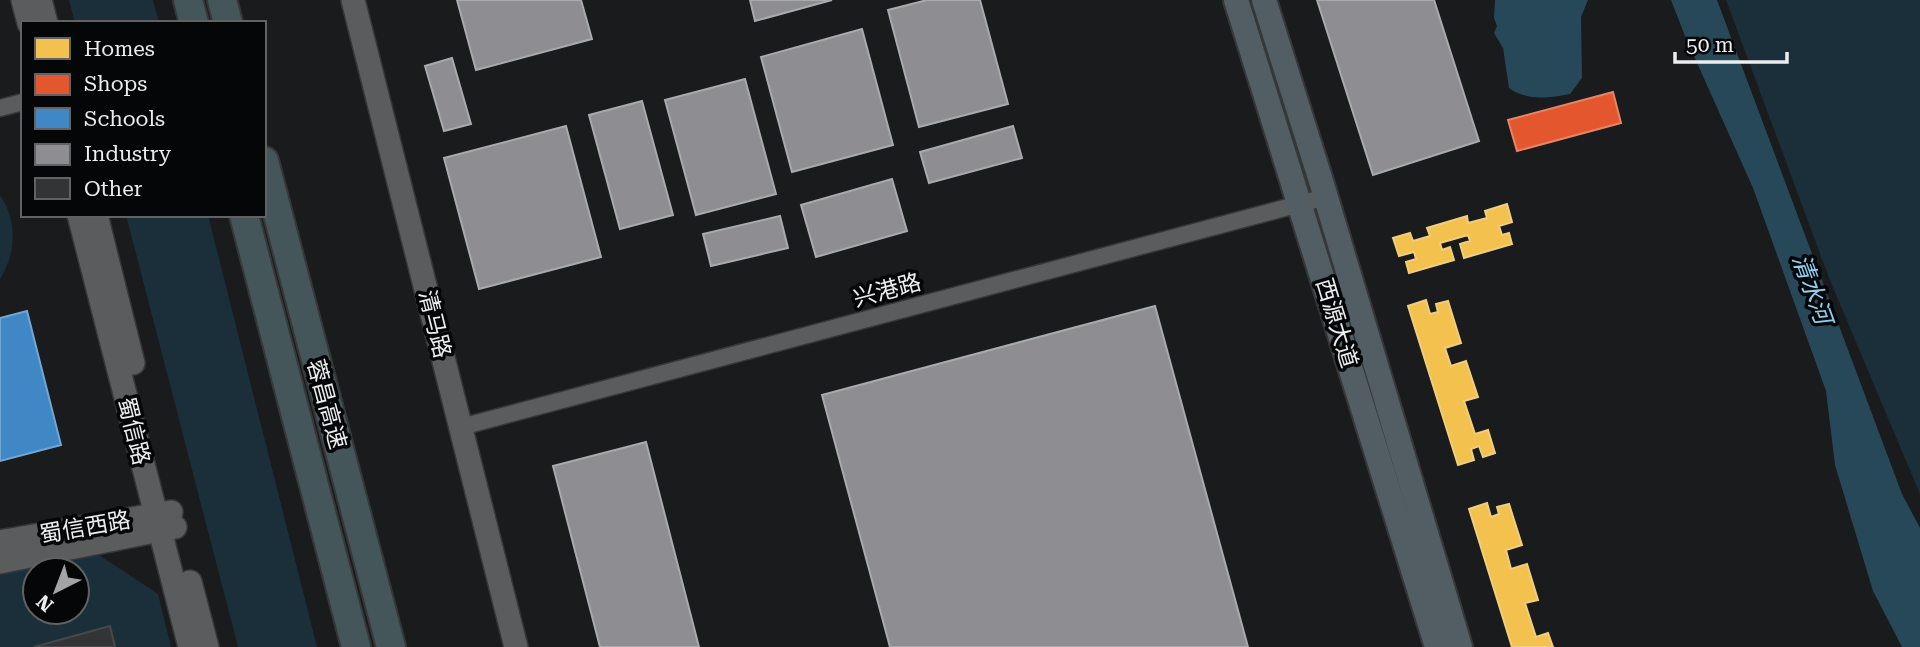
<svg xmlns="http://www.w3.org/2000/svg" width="1920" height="647" font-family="'Roboto Serif','Noto Sans SC',serif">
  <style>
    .green { fill: #1b2f3a; fill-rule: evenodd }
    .water { fill: #274858 }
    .homes { fill: #f2c14e; stroke: #f0ce7e; stroke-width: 2 }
    .shops { fill: #e4572e; stroke: #e68468; stroke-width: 2 }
    .schools { fill: #3f88c5; stroke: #73a6d2; stroke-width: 2 }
    .industry { fill: #8d8d92; stroke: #a9aaae; stroke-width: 2 }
    .building { fill: #323435; stroke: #46484a; stroke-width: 2 }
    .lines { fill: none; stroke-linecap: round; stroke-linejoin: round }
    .street-casing { stroke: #363739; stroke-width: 19 }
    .secondary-casing { stroke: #363739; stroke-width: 26 }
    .primary-casing { stroke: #363739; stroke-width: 28 }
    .highway-casing { stroke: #363739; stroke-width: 32 }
    .street { stroke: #5a5c5d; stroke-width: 16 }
    .secondary { stroke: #5a5c5d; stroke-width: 23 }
    .primary { stroke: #525e63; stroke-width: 24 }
    .highway { stroke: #45565b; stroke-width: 28 }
    .labels { text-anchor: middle; stroke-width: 7; stroke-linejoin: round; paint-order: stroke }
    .street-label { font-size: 23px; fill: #ebedef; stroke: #050607 }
    .water-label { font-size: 24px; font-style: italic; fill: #8dcff0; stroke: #050607 }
  </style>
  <rect width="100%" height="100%" fill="#191b1d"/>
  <g class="green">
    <path d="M69,0H153L159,23H75Z"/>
    <path d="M1726,0H1920V494L1829,278Z"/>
    <path d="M0,195C18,222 16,253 0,279Z"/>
    <path d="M126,215H208L317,647H238Z"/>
    <path d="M96,553L158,594L171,647H0V572ZM35,570H77V612H35Z"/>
  </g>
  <g class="water">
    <path d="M1495,0H1588L1581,17L1582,78L1570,94C1550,98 1526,101 1509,88L1503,48L1494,33L1497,26L1494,18Z"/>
    <path d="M1671,0H1717L1902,494L1920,528V647H1902L1873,591L1835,465L1826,391L1753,188L1685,36Z"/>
  </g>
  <g class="homes">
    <path d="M1507,204L1512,222L1499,226L1502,235L1509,233L1512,244L1464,258L1460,244L1470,241L1468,235L1440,243L1442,250L1450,247L1454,260L1409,273L1406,262L1416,259L1414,252L1399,256L1393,238L1410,233L1413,241L1430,236L1427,228L1467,216L1468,223L1487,218L1485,211Z"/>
    <path d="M1426,300L1430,314L1438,312L1436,304L1448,301L1461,343L1445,348L1451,366L1466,361L1478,397L1464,401L1475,434L1488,430L1495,453L1483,457L1479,446L1471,449L1474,460L1458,465L1408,306Z"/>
    <path d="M1487,503L1491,517L1499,514L1497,507L1509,504L1522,545L1506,550L1511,569L1527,564L1538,600L1525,603L1536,637L1548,633L1553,647H1512L1469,509Z"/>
  </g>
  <path class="shops" d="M1613,92L1621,123L1517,151L1508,120Z"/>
  <path class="schools" d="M27,311L61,445L0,461V318Z"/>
  <g class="industry">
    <path d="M457,0H581L592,39L476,70Z"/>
    <path d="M750,0H832L755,21Z"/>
    <path d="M927,0H980L1008,104L919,127L888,10Z"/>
    <path d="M1317,0H1434L1479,141L1373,175Z"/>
    <path d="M862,29L893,145L792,172L761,57Z"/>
    <path d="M452,58L471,124L444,131L425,66Z"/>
    <path d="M745,79L776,194L696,215L665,100Z"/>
    <path d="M642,101L673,215L620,229L589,115Z"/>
    <path d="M566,126L601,257L479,289L444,158Z"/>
    <path d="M1013,126L1022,158L929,183L920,152Z"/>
    <path d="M892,179L907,231L816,257L801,205Z"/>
    <path d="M780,216L788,248L711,266L703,234Z"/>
    <path d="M1155,306L1248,647H890L822,395Z"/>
    <path d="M646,442L699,647H600L553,466Z"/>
  </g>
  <path class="building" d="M110,626L115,647H34Z"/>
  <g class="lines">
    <defs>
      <g id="street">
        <path d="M0,108L23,102"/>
        <path d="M461,427L1326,197"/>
      </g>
      <g id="secondary">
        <path d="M23,0L29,23"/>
        <path d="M40,0L46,23"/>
        <path d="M353,0L516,647"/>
        <path d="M79,215L190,647"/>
        <path d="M96,215L133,363"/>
        <path d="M0,542L171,512"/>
        <path d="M0,562L175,527"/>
        <path d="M190,582L207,647"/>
      </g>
      <g id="primary">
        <path d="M1236,0L1437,647"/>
        <path d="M1264,0L1321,181L1460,647"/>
      </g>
      <g id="highway">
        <path d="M188,0L194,23"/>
        <path d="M222,0L228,23"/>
        <path d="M264,161L391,647"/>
        <path d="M244,215L356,647"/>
      </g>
    </defs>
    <use href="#street" class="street-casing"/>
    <use href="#secondary" class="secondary-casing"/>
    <use href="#primary" class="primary-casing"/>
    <use href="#highway" class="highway-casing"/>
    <use href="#street" class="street"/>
    <use href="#secondary" class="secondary"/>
    <use href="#primary" class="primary"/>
    <use href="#highway" class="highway"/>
  </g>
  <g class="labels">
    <g class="street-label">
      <text transform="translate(887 290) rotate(-15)" y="8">兴港路</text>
      <text transform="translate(1337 323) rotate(73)" y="8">西源大道</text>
      <text transform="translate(435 324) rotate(76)" y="8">清马路</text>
      <text transform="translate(327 404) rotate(75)" y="8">蓉昌高速</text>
      <text transform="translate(134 431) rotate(76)" y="8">蜀信路</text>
      <text transform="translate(85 527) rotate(-10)" y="8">蜀信西路</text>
    </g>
    <g class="water-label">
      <text transform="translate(1812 289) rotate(70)" y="8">清水河</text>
    </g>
  </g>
  <rect x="21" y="21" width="245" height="196" fill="#050607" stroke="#616264" stroke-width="2"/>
  <rect x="35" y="38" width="35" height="21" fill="#f2c14e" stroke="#616264" stroke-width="2"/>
  <text x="84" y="56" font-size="21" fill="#ebedef">Homes</text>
  <rect x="35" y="74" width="35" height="21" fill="#e4572e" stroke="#616264" stroke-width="2"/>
  <text x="84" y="91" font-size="21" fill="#ebedef">Shops</text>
  <rect x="35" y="108" width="35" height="21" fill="#3f88c5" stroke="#616264" stroke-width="2"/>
  <text x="84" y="126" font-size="21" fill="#ebedef">Schools</text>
  <rect x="35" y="144" width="35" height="21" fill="#8d8d92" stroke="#616264" stroke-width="2"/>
  <text x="84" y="161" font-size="21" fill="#ebedef">Industry</text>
  <rect x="35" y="178" width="35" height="21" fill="#323435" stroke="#616264" stroke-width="2"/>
  <text x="84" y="196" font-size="21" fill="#ebedef">Other</text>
  <g transform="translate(56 591) rotate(222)"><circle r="33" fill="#050607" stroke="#616264" stroke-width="2"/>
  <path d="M0-5L12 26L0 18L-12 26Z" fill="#a2a4a6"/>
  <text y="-10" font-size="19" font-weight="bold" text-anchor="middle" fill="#ebedef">N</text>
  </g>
  <path d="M1675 52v10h112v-10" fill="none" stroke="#ebedef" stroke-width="3.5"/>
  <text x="1686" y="52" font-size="21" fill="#ebedef" stroke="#050607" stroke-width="5" paint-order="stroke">50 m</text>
</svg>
